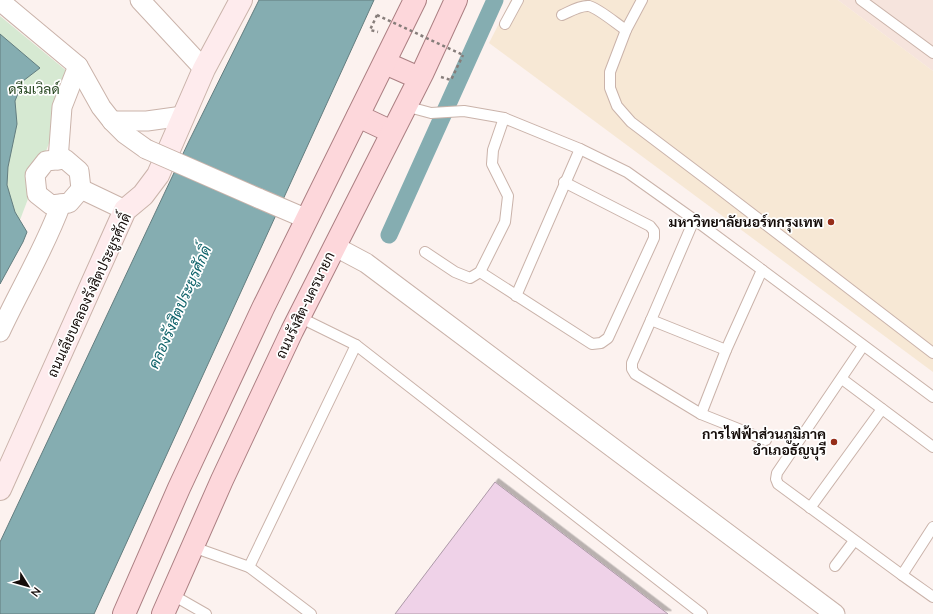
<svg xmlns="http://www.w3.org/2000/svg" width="933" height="614" font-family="Lato,Sarabun,sans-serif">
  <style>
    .built { fill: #f6e4dd }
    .education { fill: #f7e8d5 }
    .green { fill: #d6e9d2 }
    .water { fill: #85adb1; stroke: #637d7f }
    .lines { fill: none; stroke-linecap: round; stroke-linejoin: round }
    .canal { stroke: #85adb1; stroke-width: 17 }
    .building { fill: #efd2e8; stroke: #ae9ba9; filter: url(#shadow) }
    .lane-casing { stroke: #cab3aa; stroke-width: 12 }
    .street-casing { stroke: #cab3aa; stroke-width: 21 }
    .secondary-casing { stroke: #cab3aa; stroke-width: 24 }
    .primary-casing { stroke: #ab7f82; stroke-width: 24 }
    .path { stroke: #867d7a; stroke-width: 2.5; stroke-dasharray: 3 3; stroke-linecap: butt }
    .lane { stroke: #fff; stroke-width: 10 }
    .street { stroke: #fff; stroke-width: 19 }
    .secondary { stroke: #feebed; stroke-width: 22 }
    .primary { stroke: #fdd7db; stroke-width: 22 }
    .street-bridge-casing { stroke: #cab3aa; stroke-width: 21; stroke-linecap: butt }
    .path-bridge { stroke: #867d7a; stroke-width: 2.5; stroke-dasharray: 3 3; stroke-linecap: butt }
    .street-bridge { stroke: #fff; stroke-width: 19 }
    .poi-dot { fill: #962d18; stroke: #fff; stroke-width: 1.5 }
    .labels { text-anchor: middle; stroke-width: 3.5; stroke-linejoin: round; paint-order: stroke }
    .park-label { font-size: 14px; fill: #264620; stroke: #fff }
    .poi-label { font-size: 14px; font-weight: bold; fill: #150d0a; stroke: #fff; text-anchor: end }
    .street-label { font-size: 14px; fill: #150d0a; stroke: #fff }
    .water-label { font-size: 15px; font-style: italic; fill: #0f636a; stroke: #fff }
  </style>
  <defs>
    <filter id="shadow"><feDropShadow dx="3.5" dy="-3.5" stdDeviation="0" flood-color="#0004"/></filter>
  </defs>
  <rect width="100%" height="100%" fill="#fcf2ef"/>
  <path class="built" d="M838,0H933V71Z"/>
  <path class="education" d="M511,0H838L933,71V372L489,43Z"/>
  <path class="green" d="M0,16L74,77L0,273Z"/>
  <g class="water">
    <path d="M259,0H374L94,614H0V542L189,141Z"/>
    <path d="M0,34L40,68L23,81L15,101L17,124L8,167L7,185L15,212L27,232L23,242L0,284Z"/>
  </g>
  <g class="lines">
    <path class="canal" d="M389,235L495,0"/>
  </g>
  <path class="building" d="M495,482L668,614H395Z"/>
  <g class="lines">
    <defs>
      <g id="lane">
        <path d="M642,0L626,30L610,72V88L617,106L631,122L713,184L933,353"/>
        <path d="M861,0L933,53"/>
        <path d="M562,15C569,12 580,5 589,6C598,8 618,25 626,30"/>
        <path d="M505,24L518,0"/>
        <path d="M405,106L431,113L464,111L504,118L580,149L627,172L703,226L933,397"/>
        <path d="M694,220L651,320L726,350L762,270"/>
        <path d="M425,252L455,272L470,278L480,272L505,222L508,196L492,164L493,150L504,118"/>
        <path d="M480,272L592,344L601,343L608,338L654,238V231L650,226L564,182"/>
        <path d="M516,296L580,149"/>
        <path d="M299,317L356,345L702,614"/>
        <path d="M651,320L632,363V369L635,374L701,414L766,440"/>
        <path d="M863,346L777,473L776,479L778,484L902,575L933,527"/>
        <path d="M842,379L933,447"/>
        <path d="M701,414L726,350"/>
        <path d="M810,508L882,409"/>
        <path d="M193,547L249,567L311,614"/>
        <path d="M835,566L854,541"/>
        <path d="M249,567L356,345"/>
        <path d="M902,575L933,597"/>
        <path d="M171,594L206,614"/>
      </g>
      <g id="street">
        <path d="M140,0L204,69"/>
        <path d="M0,1L78,66L101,107L112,121L125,134L146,149"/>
        <path d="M112,121H147L183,116"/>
        <path d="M65,159L79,171L81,189L69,203L51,205L37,194L35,175L46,161Z"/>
        <path d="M58,160L62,107L78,66"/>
        <path d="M81,189L125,210"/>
        <path d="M258,198L307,219"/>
        <path d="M334,246L366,263L835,614"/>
        <path d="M0,332C20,289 45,248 61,204"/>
      </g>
      <path id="secondary" d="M0,489L125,210L143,195L158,175L204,69L241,0"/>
      <g id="primary">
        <path d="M385,63L419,78"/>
        <path d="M358,116L392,132"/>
        <path d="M124,614L179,488L263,308L415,0"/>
        <path d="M163,614L222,480L292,331L423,72L456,0"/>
      </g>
    </defs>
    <use href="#lane" class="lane-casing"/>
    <use href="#street" class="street-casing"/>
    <use href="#secondary" class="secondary-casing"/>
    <use href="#primary" class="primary-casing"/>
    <g class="path">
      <path d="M377,15L370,30L378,32"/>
      <path d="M441,77L451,80L463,55"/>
    </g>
    <use href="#lane" class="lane"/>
    <use href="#street" class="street"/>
    <use href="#secondary" class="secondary"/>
    <use href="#primary" class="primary"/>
    <defs>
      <path id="street-bridge" d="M146,149L258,198"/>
    </defs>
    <use href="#street-bridge" class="street-bridge-casing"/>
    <path class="path-bridge" d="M377,15L463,55"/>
    <use href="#street-bridge" class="street-bridge"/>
  </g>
  <g class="poi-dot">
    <circle cx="831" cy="222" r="4"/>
    <circle cx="834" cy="442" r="4"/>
  </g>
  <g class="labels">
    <g class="park-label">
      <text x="34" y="94">ดรีมเวิลด์</text>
    </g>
    <g class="poi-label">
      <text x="823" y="227">มหาวิทยาลัยนอร์ทกรุงเทพ</text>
      <text x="826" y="439">การไฟฟ้าส่วนภูมิภาค<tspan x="826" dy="16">อำเภอธัญบุรี</tspan></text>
    </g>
    <g class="street-label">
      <text transform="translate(89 295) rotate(-65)" y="5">ถนนเลียบคลองรังสิตประยูรศักดิ์</text>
      <text transform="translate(305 305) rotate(-64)" y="5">ถนนรังสิต-นครนายก</text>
    </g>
    <g class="water-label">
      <text transform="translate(180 307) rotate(-66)" y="5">คลองรังสิตประยูรศักดิ์</text>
    </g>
  </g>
  <g transform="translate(28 586) rotate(127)" stroke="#ffffff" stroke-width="3" paint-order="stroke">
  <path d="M0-3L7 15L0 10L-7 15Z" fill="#150d0a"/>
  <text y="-6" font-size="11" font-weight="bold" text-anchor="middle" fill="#150d0a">N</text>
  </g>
</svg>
